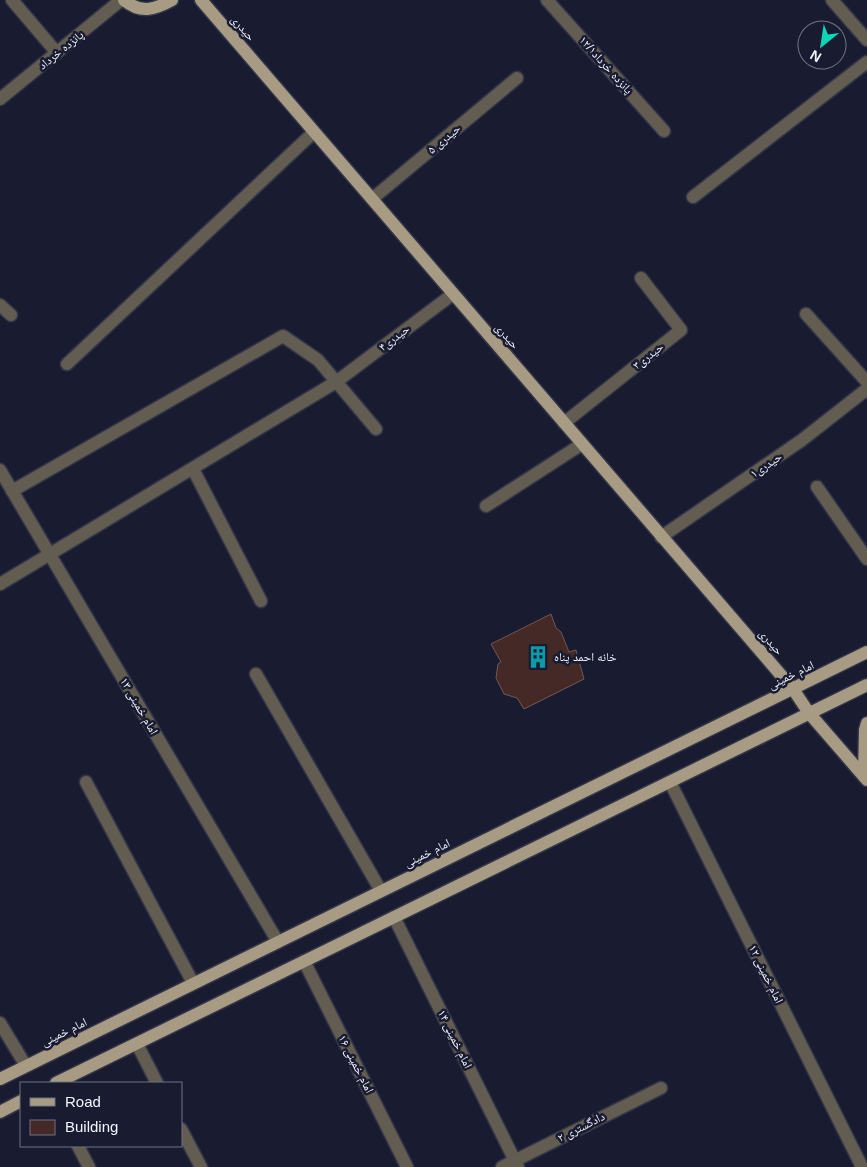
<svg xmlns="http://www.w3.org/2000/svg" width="867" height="1167" font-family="Arial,'Noto Naskh Arabic',sans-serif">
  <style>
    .building { fill: #452926; stroke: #765753 }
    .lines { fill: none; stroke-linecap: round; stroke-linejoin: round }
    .minor-casing { stroke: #333549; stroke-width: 15 }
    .major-casing { stroke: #333549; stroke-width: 15 }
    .minor { stroke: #625c51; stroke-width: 12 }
    .major { stroke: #a79b84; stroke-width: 12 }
    .labels { text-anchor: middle; stroke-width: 5; stroke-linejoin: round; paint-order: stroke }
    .street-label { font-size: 12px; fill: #f2f4fd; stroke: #191b31 }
    .poi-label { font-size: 12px; fill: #f2f4fd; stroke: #191b31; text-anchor: start }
  </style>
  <rect width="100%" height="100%" fill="#191b31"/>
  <path class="building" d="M551,614L556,628L561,632L569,652L576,650L584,679L524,709L517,698L504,694L496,678L498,664L501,662L491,644Z"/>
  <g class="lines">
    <defs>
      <g id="minor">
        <path d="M12,0L57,53"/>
        <path d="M547,0L664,131"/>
        <path d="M832,0L867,40"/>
        <path d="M0,99L121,0"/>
        <path d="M693,197L867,62"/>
        <path d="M372,199L517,78"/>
        <path d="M0,305L11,315"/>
        <path d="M806,314L867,382"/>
        <path d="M67,364L314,132"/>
        <path d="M564,423L681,330L641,278"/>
        <path d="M193,469L261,601"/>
        <path d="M0,470L278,942"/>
        <path d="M817,487L867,559"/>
        <path d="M12,491L283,336L318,360L376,429"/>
        <path d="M486,506L582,444"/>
        <path d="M661,537L802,440L867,389"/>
        <path d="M0,584L336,382L453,294"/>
        <path d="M256,674L381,891"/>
        <path d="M86,782L193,983"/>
        <path d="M670,782L862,1167"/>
        <path d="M394,917L518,1167"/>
        <path d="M304,961L407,1167"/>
        <path d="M0,1023L26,1066"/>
        <path d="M137,1044L157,1083"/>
        <path d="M181,1129L201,1167"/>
        <path d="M78,1146L89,1167"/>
        <path d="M502,1167L661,1088"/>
      </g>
      <g id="major">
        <path d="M124,0C141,14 154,10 172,0"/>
        <path d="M201,0L793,689L809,713L867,780"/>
        <path d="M864,776L865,730L867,723"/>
        <path d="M0,1079L867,652"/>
        <path d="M56,1083L867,685"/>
        <path d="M0,1112L21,1101"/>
      </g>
    </defs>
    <use href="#minor" class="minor-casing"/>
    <use href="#major" class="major-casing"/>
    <use href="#minor" class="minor"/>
    <use href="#major" class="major"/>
  </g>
  <defs>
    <symbol id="building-bare" viewBox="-9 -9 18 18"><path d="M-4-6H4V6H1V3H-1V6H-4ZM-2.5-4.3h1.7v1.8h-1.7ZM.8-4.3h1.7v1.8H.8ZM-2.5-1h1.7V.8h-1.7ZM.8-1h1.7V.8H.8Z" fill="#0f9aa8" stroke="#191b31" stroke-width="2.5" paint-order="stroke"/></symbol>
  </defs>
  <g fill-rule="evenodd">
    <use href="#building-bare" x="522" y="641" width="32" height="32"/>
  </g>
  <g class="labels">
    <g class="street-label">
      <text transform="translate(243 28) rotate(49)" y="4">حیدری</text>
      <text transform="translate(61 50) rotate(-39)" y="4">پانزده خرداد</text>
      <text transform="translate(606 65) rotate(48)" y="4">پانزده خرداد۱۲/۱</text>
      <text transform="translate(444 139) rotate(-40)" y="4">حیدری ۵</text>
      <text transform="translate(507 336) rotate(49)" y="4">حیدری</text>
      <text transform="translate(394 338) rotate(-37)" y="4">حیدری۴</text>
      <text transform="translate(648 356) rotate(-38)" y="4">حیدری۳</text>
      <text transform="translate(766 465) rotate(-34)" y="4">حیدری۱</text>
      <text transform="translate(771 642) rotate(49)" y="4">حیدری</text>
      <text transform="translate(791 675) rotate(-26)" y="4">امام خمینی</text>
      <text transform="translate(139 706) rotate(60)" y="4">امام خمینی ۱۳</text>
      <text transform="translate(427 853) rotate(-26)" y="4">امام خمینی</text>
      <text transform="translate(766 974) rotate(64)" y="4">امام خمینی ۱۲</text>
      <text transform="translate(64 1032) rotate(-26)" y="4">امام خمینی</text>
      <text transform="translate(455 1039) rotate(64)" y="4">امام خمینی ۱۴</text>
      <text transform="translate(356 1064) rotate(63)" y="4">امام خمینی ۱۶</text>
      <text transform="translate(581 1127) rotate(-27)" y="4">دادگستری ۲</text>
    </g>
    <g class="poi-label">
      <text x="554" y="661">خانه احمد پناه</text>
    </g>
  </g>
  <rect x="20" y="1082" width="162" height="65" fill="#191b31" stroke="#707283"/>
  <rect x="30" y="1098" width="25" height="8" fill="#a79b84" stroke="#707283"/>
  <text x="65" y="1107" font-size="15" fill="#f2f4fd">Road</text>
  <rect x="30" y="1120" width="25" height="15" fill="#452926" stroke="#707283"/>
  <text x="65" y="1132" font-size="15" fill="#f2f4fd">Building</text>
  <g transform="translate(822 45) rotate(210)"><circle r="24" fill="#191b31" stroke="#707283"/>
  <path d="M0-4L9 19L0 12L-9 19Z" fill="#0dd5b5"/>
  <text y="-8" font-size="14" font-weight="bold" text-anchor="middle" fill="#f2f4fd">N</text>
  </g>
</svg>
